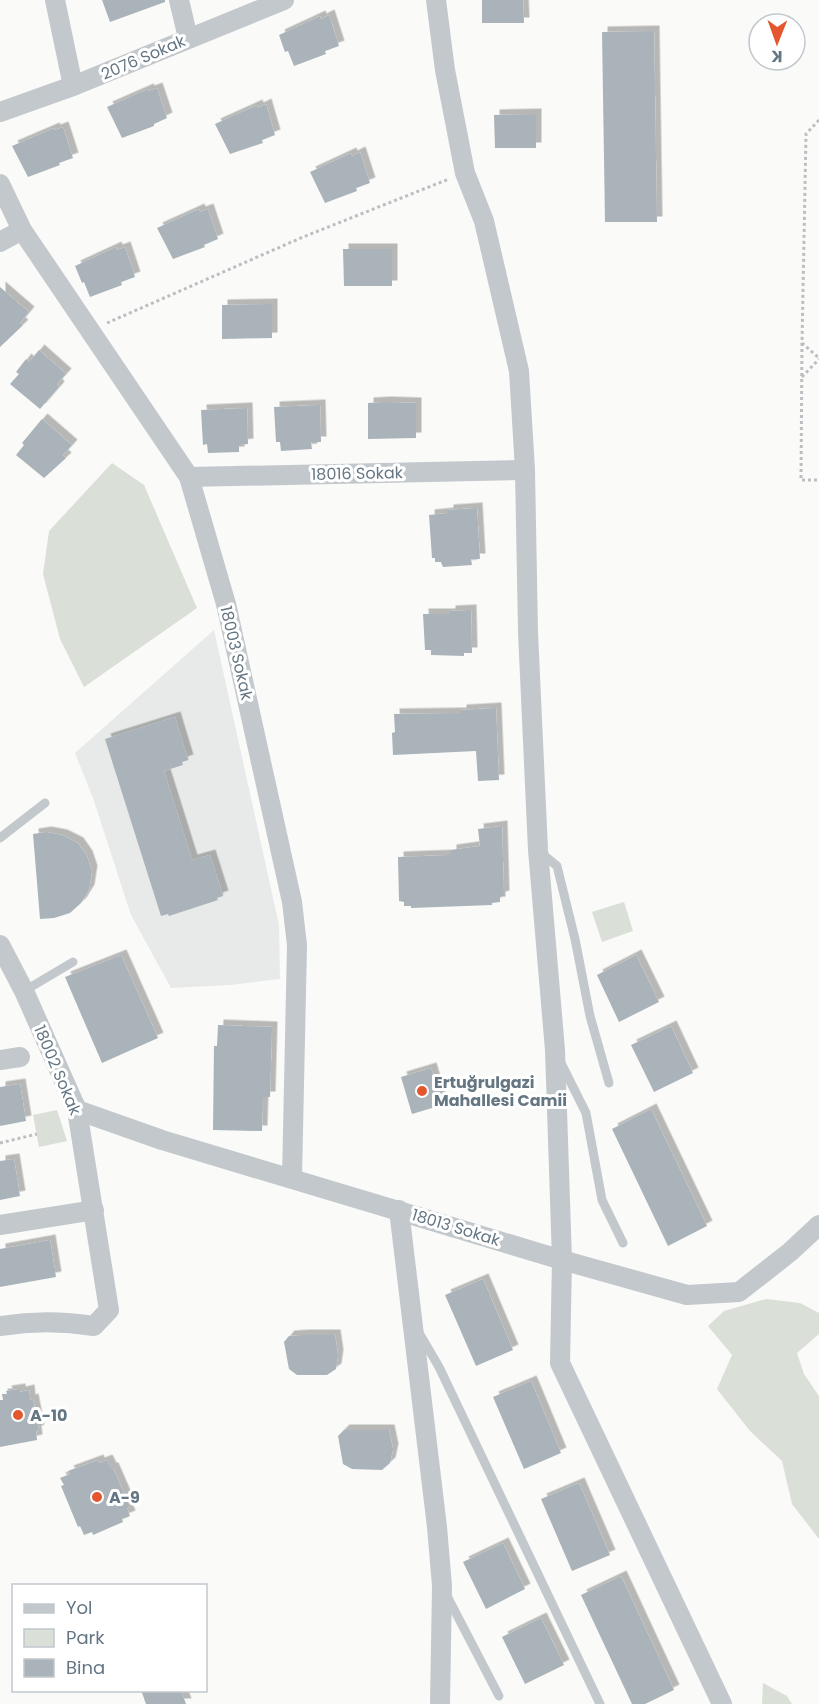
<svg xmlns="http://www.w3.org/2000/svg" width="819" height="1704" font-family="Poppins,sans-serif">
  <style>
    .built { fill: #e8e9e9 }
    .green { fill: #dadfd7 }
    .building { fill: #aab3b9; filter: url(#shadow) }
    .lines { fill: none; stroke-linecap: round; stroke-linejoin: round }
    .path { stroke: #bbbfc2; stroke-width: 3; stroke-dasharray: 3 3; stroke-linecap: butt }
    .lane { stroke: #c3c8cc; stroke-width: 9 }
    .street { stroke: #c3c8cc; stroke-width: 20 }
    .poi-dot { fill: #e4572e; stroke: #fff; stroke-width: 2 }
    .labels { text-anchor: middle; stroke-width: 6; stroke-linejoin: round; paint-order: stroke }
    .street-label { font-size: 16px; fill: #657683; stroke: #fff }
    .poi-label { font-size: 16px; font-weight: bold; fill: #657683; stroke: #fff; text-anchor: start }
  </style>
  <defs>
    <filter id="shadow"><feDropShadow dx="5.5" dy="-5.5" stdDeviation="0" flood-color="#0004"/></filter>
  </defs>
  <rect width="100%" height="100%" fill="#fafaf8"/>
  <path class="built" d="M214,630L279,925L280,979L230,985L171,988L131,915L93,798L75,753Z"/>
  <g class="green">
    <path d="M112,463L144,485L197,608L84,687L60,639L43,574L49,531Z"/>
    <path d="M624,902L633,931L602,942L592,912Z"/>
    <path d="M57,1110L67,1141L39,1147L33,1115Z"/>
    <path d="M766,1299L800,1303L819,1313V1334L797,1353L804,1374L819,1396V1539L792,1504L782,1461L750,1431L717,1389L732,1355L708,1326L724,1311Z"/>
    <path d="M763,1683L787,1696L792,1704H762Z"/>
  </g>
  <g class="building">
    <path d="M102,0H165V2L110,22Z"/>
    <path d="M482,0H523L524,23H482Z"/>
    <path d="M329,15L339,46L325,51L326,54L294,66L288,51L285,52L279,35L320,16L321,19Z"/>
    <path d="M654,31L657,222H605L602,32Z"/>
    <path d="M157,88L167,118L154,124V126L122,138L107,107L148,89L149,91Z"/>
    <path d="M266,104L275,135L262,140L263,143L230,154L215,124L257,105L258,108Z"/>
    <path d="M536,114V148H495L494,115Z"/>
    <path d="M63,127L73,158L59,163L60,165L28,177L12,146L54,128L55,130Z"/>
    <path d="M360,152L370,183L356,188L357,191L325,203L310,172L351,153L352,156Z"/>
    <path d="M199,209L200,212L208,209L218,239L204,245L205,247L173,259L157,228Z"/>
    <path d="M116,247L117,250L125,247L135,277L121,282L122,285L90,297L84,282L82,283L75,266Z"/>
    <path d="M343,249H392V286H344Z"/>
    <path d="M0,287L29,312L20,323L23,325L0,347Z"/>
    <path d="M272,304V338L222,339V305Z"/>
    <path d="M39,350L66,374L57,384L59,387L40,409L10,384L19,374L16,372L26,359L29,362Z"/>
    <path d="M385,402L416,403V438L368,439V403Z"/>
    <path d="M320,405L321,442H311L312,449L281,451L280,442H276L274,407Z"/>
    <path d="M247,408L248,444L239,445V452L208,453L207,444L203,445L201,410Z"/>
    <path d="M42,419L72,445L63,455L66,458L44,478L16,455L24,445L22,443Z"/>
    <path d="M477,508L480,559H471L472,565L443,567L441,562H435V558H432L429,515L448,513V510Z"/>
    <path d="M471,610L472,653H464V656L431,655V650H425L423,614H450V611Z"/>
    <path d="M496,708L499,780L478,781L476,751L393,755L392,733L395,732L394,714L461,713V710Z"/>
    <path d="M175,717L188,760L182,762L183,765L164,771L192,860L210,855L223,896L217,898L218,900L169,916L168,914L161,916L105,739Z"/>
    <path d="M502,826L504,896L500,897V902L492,903V905L411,908V906H404V902L399,901L398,857L451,855V850L480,846L478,829Z"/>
    <path d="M46,832L62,835L78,843L87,856L92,871L89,890L81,903L70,913L54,918L40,919L33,834Z"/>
    <path d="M121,955L158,1038L102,1063L65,977Z"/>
    <path d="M636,955L659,1002L619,1022L597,975Z"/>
    <path d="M218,1025L272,1027L270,1097H263L262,1131L213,1130L214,1046H217Z"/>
    <path d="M671,1026L693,1073L654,1092L631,1045Z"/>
    <path d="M431,1068L442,1105L412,1114L401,1077Z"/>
    <path d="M20,1084L26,1121L0,1126V1087Z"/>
    <path d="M651,1109L707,1226L668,1246L612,1129Z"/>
    <path d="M14,1159L20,1196L0,1200V1161Z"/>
    <path d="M50,1240L56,1277L0,1287V1249Z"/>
    <path d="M483,1279L513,1350L476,1366L445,1295Z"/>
    <path d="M304,1335H335L338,1355L336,1369L327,1375H297L289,1369L284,1342L289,1336Z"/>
    <path d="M531,1381L561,1453L524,1469L493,1397Z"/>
    <path d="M20,1389V1392L29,1390L30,1400L33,1399L39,1430L36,1431L37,1440L0,1447V1400H3L2,1394H7L6,1391Z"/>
    <path d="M344,1430H389L393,1449L390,1463L382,1470L352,1469L343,1464L338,1436Z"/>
    <path d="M98,1460L99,1463L107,1460L111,1468H113L130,1507L127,1508L130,1516L122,1519L123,1522L93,1535L92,1532L84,1535L80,1526L78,1527L61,1486L64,1485L60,1478L70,1474L68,1471Z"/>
    <path d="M579,1483L610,1555L572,1571L541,1499Z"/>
    <path d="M503,1543L525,1589L486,1609L463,1562Z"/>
    <path d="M621,1576L674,1690L645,1704H632L581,1595Z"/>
    <path d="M541,1618L564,1665L525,1684L502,1637Z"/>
    <path d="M141,1690H181L186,1704H146Z"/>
  </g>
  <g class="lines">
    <g class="path">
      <path d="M819,120L806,134L802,343L819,358"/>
      <path d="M107,323L303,237L449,179"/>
      <path d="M802,343L801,480H819"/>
      <path d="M802,377L819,359"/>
      <path d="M0,1143L37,1134"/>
    </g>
    <g class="lane">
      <path d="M0,838L45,803"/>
      <path d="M540,852L557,866L575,939L590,1016L609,1083"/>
      <path d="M24,991L73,962"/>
      <path d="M561,1063L586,1113L602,1200L623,1243"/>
      <path d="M418,1331L439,1367L600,1704"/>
      <path d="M446,1594L499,1696"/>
    </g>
    <g class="street">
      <path d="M55,0L73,86"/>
      <path d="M179,0L188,38"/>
      <path d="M436,0L445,70L465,173L484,221L519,371L525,470L528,632L538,850L555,1050L562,1260L560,1363L722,1704"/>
      <path d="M0,112L73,86L284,0"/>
      <path d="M0,184L22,230L189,477L226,604L292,902L297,945L292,1178"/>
      <path d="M0,242L22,230"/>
      <path d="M189,477L525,470"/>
      <path d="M0,945L24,991L77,1110L109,1310L94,1326C62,1321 32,1321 0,1326"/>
      <path d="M0,1060L20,1057"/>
      <path d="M77,1110L162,1140L562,1260L687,1295L739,1292L790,1252L819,1225"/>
      <path d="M399,1210L437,1527L442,1586L440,1704"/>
      <path d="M0,1225L94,1210"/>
    </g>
  </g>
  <g class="poi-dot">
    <circle cx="422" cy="1091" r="6"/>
    <circle cx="18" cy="1415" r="6"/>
    <circle cx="97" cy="1497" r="6"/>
  </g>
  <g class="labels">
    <g class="street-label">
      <text transform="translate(143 57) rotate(-23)" y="6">2076 Sokak</text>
      <text transform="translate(357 473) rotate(-1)" y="6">18016 Sokak</text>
      <text transform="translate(237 653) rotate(77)" y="6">18003 Sokak</text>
      <text transform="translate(58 1070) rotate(67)" y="6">18002 Sokak</text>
      <text transform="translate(456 1227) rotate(17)" y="6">18013 Sokak</text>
    </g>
    <g class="poi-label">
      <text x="434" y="1088">Ertuğrulgazi<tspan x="434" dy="18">Mahallesi Camii</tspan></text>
      <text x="30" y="1421">A-10</text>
      <text x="109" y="1503">A-9</text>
    </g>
  </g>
  <rect x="12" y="1584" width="195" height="108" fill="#ffffff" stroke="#c1c8cd" stroke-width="1.5"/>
  <rect x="24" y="1604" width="30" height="9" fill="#c3c8cc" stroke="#c1c8cd" stroke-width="1.5"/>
  <text x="66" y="1614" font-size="18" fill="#657683">Yol</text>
  <rect x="24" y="1629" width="30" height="18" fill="#dadfd7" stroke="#c1c8cd" stroke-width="1.5"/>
  <text x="66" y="1644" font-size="18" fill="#657683">Park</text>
  <rect x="24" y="1659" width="30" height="18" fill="#aab3b9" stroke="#c1c8cd" stroke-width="1.5"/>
  <text x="66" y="1674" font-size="18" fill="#657683">Bina</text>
  <g transform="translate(777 42) rotate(181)"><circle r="28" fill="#ffffff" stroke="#c1c8cd" stroke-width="1.5"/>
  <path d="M0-4.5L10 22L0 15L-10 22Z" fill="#e4572e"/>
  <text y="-9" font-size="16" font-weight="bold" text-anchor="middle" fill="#657683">K</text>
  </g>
</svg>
